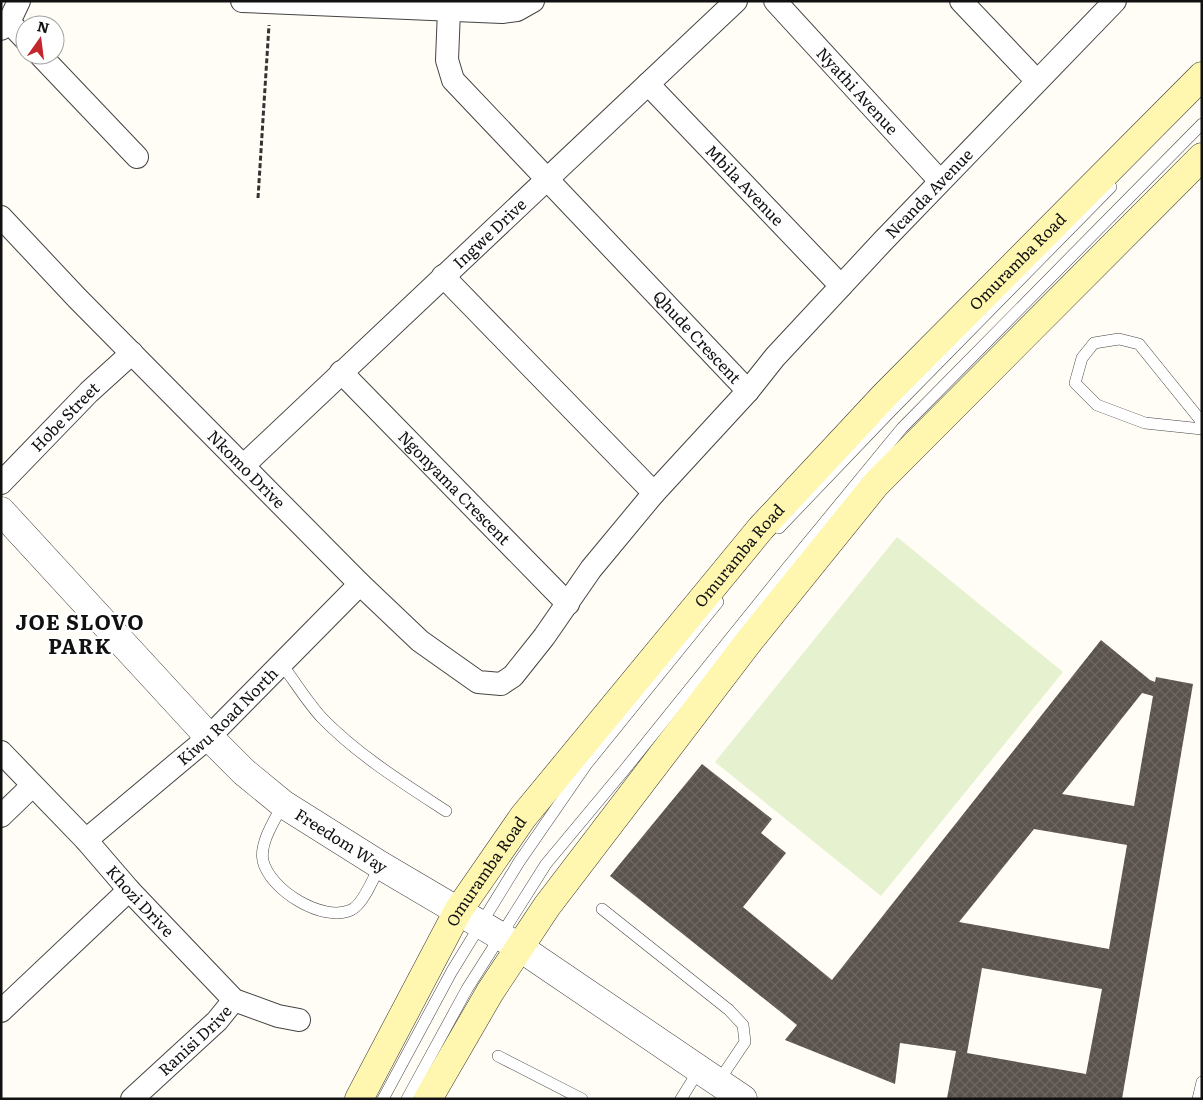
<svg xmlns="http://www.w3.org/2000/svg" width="1203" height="1100" font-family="Literata,serif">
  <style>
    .pitch { fill: #e6f2cf }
    .building { fill: url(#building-cross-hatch); fill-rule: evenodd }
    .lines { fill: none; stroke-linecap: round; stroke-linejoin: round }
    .service-casing { stroke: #444; stroke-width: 12 }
    .minor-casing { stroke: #444; stroke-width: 24 }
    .tertiary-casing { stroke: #444; stroke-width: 29 }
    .secondary-casing { stroke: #333; stroke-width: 29 }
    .path { stroke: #333; stroke-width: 3; stroke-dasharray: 5 2.5; stroke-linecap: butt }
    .service { stroke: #fff; stroke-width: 11 }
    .minor { stroke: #fff; stroke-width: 22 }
    .tertiary { stroke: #fff; stroke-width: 28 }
    .secondary { stroke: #fff6b0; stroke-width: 28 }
    .labels { text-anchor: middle; stroke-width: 5; stroke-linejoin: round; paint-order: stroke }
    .street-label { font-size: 16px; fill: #111; stroke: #fff }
    .district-label { font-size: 21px; font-weight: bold; letter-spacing: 1px; fill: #111; stroke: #fff }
  </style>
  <defs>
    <pattern id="building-cross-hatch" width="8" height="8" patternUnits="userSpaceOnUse" patternTransform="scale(1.25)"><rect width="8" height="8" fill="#5a524d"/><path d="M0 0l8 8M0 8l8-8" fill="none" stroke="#6d6662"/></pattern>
  </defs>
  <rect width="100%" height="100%" fill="#fffdf5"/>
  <path class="pitch" d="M897,537L1063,672L881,896L715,762Z"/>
  <path class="building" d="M1101,640L1150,680L1155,682L1156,677L1193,684L1122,1099H951L947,1098L956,1051L900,1043L895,1084L785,1040L797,1025L610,876L702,764L772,819L761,833L786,853L743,907L832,980ZM1142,693L1153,696L1134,806L1062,794ZM1034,829L1127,845L1109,949L959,922ZM982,968L1102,989L1086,1074L967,1053Z"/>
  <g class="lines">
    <defs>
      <g id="service">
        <path d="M1202,422L1139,344L1119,339L1094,343L1082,358L1075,383L1097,405L1145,423L1202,429"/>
        <path d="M779,528L888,414L1111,187"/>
        <path d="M280,662C294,680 307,702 322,718C358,755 403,783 446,811"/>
        <path d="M283,804C275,820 259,843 263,861C270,890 323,923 351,910C363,905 374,877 380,865"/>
        <path d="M602,909L729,1010L743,1025L745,1042L718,1082"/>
        <path d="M498,1056L582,1099"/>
        <path d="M383,1099L452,971L519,862L586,765L718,602"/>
        <path d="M407,1099L467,989L546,864L626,768L787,568L902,428L1202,124"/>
        <path d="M681,1099L699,1070"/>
        <path d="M1198,1099L1202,1082"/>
      </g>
      <g id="minor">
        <path d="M242,1L502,12L517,10L533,1"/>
        <path id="s1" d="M775,1L940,181"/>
        <path d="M961,1L1036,80"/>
        <path d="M9,22L25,39"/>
        <path d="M1,29L9,22L19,1"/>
        <path d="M40,55L137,157"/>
        <path id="s2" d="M648,84L841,286"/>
        <path id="s3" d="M1,217L77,298L360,584L420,641L478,682L501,684L513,676L544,637L591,569L654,493"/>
        <path d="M443,276L654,493L748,391L453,80L447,60L449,10"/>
        <path id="s4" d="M341,372L568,604"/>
        <path id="s5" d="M748,391L775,357L883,241L1115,1"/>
        <path id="s6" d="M243,466L736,1"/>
        <path id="s7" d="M1,483L89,392L132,353"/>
        <path id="s8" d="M1,752L86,840L129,890L234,1000L278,1016L299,1020"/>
        <path d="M1,816L32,786"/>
        <path id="s9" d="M86,840L209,737L360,584"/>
        <path d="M1,1011L129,890"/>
        <path id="s10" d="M132,1099L217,1021L234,1000"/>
      </g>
      <g id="tertiary">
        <path id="s11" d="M1,511L209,737L244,772L283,804L380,865L519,947L743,1099"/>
      </g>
      <g id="secondary">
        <path id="s12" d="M359,1099L458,911L523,817L761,528L886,394L1202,76"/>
        <path d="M428,1099L490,992L547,906L750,640L876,484L1202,157"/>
      </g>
    </defs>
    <use href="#service" class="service-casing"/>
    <use href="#minor" class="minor-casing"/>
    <use href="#tertiary" class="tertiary-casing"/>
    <use href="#secondary" class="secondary-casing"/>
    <path class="path" d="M258,198L269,25"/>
    <use href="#service" class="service"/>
    <use href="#minor" class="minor"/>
    <use href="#tertiary" class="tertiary"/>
    <use href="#secondary" class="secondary"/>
  </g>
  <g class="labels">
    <g class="street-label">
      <text dy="6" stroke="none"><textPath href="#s1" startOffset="122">Nyathi Avenue</textPath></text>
      <text dy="6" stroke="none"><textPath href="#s2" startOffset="140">Mbila Avenue</textPath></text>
      <text dy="6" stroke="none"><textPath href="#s5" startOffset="268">Ncanda Avenue</textPath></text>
      <text dy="6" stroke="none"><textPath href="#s6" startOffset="339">Ingwe Drive</textPath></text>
      <text dy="6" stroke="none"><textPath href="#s12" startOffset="1071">Omuramba Road</textPath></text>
      <text transform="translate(697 337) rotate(47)" y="6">Qhude Crescent</text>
      <text dy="6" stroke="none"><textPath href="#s7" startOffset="92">Hobe Street</textPath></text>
      <text dy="6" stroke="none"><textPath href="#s3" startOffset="352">Nkomo Drive</textPath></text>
      <text dy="6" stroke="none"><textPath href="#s4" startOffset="162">Ngonyama Crescent</textPath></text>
      <text dy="6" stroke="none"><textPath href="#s12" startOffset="666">Omuramba Road</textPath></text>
      <text dy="6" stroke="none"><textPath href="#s9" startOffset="188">Kiwu Road North</textPath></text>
      <text dy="6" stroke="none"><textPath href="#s11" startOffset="476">Freedom Way</textPath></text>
      <text dy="6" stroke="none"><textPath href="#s12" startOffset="261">Omuramba Road</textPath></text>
      <text dy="6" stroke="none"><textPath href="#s8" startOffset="204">Khozi Drive</textPath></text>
      <text dy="6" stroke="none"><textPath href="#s10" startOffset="86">Ranisi Drive</textPath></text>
    </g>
    <g class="district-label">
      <text x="80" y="630">JOE SLOVO<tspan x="80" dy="24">PARK</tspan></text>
    </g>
  </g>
  <rect width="1203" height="1100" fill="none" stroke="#111111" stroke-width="5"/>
  <g transform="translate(40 40) rotate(14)"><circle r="24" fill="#ffffff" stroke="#a0a0a0"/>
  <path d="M0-4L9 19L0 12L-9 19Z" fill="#c4262e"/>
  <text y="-8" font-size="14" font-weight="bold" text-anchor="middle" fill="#111111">N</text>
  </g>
</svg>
